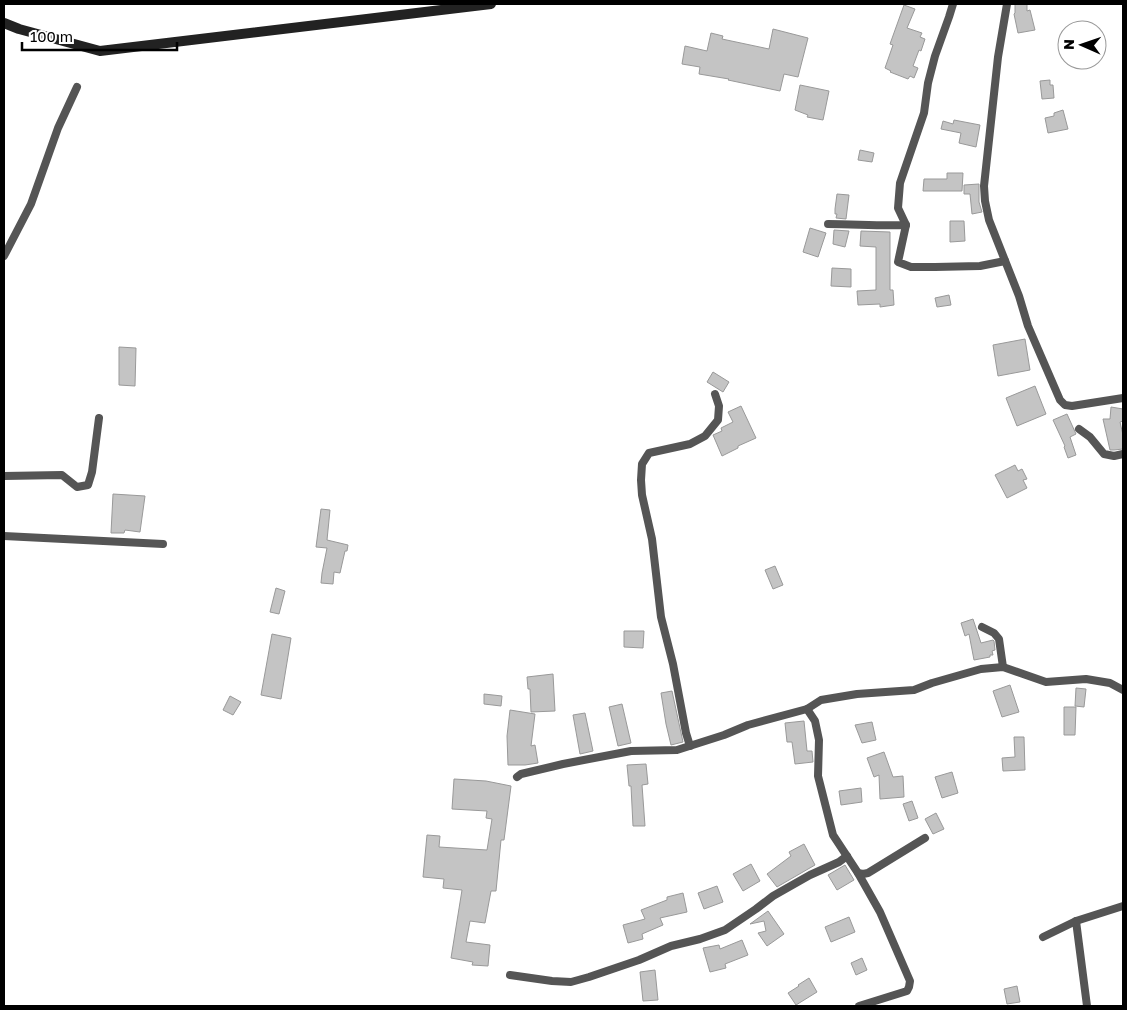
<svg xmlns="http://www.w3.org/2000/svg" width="1127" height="1010" font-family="'Golos Text',sans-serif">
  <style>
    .building { fill: #c4c4c4; stroke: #999 }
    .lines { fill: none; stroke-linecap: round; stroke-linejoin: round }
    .street { stroke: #555; stroke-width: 8 }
    .secondary { stroke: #222; stroke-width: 10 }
  </style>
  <rect width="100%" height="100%" fill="#fff"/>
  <g class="building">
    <path d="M1015,4H1027V11L1030,10L1035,30L1018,33L1014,14L1015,13Z"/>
    <path d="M904,5L915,9L907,28L922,33L920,37L925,39L921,51L919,50L913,66L918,68L914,78L910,76L908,79L890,72L891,71L885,68L893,45L890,44Z"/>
    <path d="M773,29L808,38L798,77L784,74L780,91L728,80L729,79L699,74L700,67L682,64L685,46L707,51L711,33L723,36L722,39L769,49Z"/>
    <path d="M1050,80V85H1053L1054,98L1042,99L1040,81Z"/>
    <path d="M800,85L829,91L823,120L807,117L808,115L795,110Z"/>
    <path d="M1063,110L1068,129L1048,133L1045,118L1054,116V113Z"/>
    <path d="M954,120L980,125L976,147L959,143L961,133L941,129L943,121L953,124Z"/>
    <path d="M860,150L874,153L872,162L858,160Z"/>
    <path d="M947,173H963L962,191H923L924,179H947Z"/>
    <path d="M979,184V202L982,212L972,214L970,194H964V185Z"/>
    <path d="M837,194L849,195L846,219L836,218L837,214H835V209Z"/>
    <path d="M950,221H964L965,241L950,242Z"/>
    <path d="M810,228L826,233L818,257L803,252Z"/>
    <path d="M834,230L849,231L845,247L833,244Z"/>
    <path d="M861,231L890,232V290H893L894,305L880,307V304L858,305L857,291L876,290V247L860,246Z"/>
    <path d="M832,268L851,269V287L831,286Z"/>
    <path d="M949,295L951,305L937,307L935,298Z"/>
    <path d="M1025,339L1030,370L998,376L993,345Z"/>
    <path d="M119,347L136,348L135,386L119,385Z"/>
    <path d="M713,372L729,382L723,392L707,382Z"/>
    <path d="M1035,386L1046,414L1017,426L1006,398Z"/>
    <path d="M741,406L756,438L738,446V448L722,456L713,435L722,431L721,428L733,422L728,412Z"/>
    <path d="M1111,407L1123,409V421L1120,422L1123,435V449L1114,450H1110L1103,419H1110Z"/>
    <path d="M1067,414L1076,434L1070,437L1076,455L1068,458L1064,447L1065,446L1053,420Z"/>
    <path d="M1015,465L1018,471L1022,469L1027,479L1023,480L1027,488L1007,498L995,475Z"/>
    <path d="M113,494L145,496L140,532L125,530L124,533H111Z"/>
    <path d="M321,509L330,510L327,540L348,545L347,551H345L340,573L334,572L333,584L321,583L322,573L327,548L316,547Z"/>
    <path d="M775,566L783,585L773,589L765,570Z"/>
    <path d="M276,588L285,591L279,614L270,612Z"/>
    <path d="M973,619L981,643L993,640L994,641L995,650L992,651L993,655H990V657L974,660L969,634L965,636L961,623Z"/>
    <path d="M624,631H644L643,648L624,647Z"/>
    <path d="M272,634L291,638L281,699L261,695Z"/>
    <path d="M553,674L555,711L531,712L530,689H528L527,677Z"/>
    <path d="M1010,685L1019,712L1002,717L993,691Z"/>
    <path d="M1076,688L1086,689L1084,707L1075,706Z"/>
    <path d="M672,691L683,742L671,745L666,724L661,693Z"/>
    <path d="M484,694L502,696L501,706L484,704Z"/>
    <path d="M230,696L241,702L233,715L223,710Z"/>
    <path d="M622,704L631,743L618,746L609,707Z"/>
    <path d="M1064,707H1076L1075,735H1064Z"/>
    <path d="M510,710L535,714L531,746L535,745L538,763L525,765H508L507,736Z"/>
    <path d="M585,713L593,751L580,754L573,715Z"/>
    <path d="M804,721L807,751H812L813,762L795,764L792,742H787L785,723Z"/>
    <path d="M872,722L876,740L862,743L855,725Z"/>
    <path d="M1014,737H1024L1025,770L1003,771L1002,758L1015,757Z"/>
    <path d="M884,752L893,777L903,776L904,797L880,799L879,775L874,777L867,758Z"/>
    <path d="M646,764L648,784L642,785L645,826H633L631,786H629L627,765Z"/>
    <path d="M952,772L958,793L942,798L935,777Z"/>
    <path d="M454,779L486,781L511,786L504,840H501L496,891H491L485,923L470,921L466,942L490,945L488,966L472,965L473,962L451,958L462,890L443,888L444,879L423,877L427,835L440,836L439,847L487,850L492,819L486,818L487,811L452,809Z"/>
    <path d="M861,788L862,802L841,805L839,791Z"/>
    <path d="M912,801L918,818L909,821L903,804Z"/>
    <path d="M936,813L944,829L933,834L925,819Z"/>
    <path d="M804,844L815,865L777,887L767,874L791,856L789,852Z"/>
    <path d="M751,864L760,881L743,891L733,874Z"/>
    <path d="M845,865L854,880L837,890L828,875Z"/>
    <path d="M717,886L723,902L704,909L698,893Z"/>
    <path d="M683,893L687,912L660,918L663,925L642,934L643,939L628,943L623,925L645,919L641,910L667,900V897Z"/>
    <path d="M768,911L784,934L767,946L758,933L766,931L764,921L750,924Z"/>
    <path d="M849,917L855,932L831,942L825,927Z"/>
    <path d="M742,940L748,955L725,964L726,968L710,972L703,948L719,945L720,949Z"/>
    <path d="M862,958L867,970L856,975L851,963Z"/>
    <path d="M655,970L658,1000L643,1001L640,972Z"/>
    <path d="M809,978L817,992L796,1005L788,993L799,986L798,985Z"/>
    <path d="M1017,986L1020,1002L1007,1004L1004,989Z"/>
  </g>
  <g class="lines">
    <g class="street">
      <path d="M953,4L949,17L935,56L928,83L924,113L900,183L898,208L906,225L898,262L911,267H935L980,266L1005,261"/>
      <path d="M1007,4L998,57L984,186L985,201L989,220L1019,296L1028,326L1060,400L1065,405L1072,406L1123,398"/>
      <path d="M828,224C854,224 880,226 906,225"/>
      <path d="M4,256L31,204L58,128L77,87"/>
      <path d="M1079,429L1090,437L1104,454L1114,456L1123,454"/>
      <path d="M4,476L62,475L77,487L88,485L92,472L99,418"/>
      <path d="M4,536L163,544"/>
      <path d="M982,627L994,633L999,639L1003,667"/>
      <path d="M807,709L815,721L819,740L818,776L833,835L858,873L863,874L868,873L925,838"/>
      <path d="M690,746L686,733L673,664L661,617L652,539L642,495L641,480L642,464L649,453L690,444L705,436L718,420L719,406L715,394"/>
      <path d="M517,777L521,774L563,764L631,751L677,750L724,735L748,725L807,709L821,700L857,694L914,690L932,683L981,669L1003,667L1046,682L1086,679L1110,683L1123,690"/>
      <path d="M858,873L880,912L910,981L909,987L907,991L859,1006"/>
      <path d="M1076,921L1087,1006"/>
      <path d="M1043,937L1076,921L1123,906"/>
      <path d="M510,975L552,981L571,982L589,977L639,960L671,946L700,939L725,930L756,909L773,896L810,875L839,862L847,856"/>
    </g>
    <path class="secondary" d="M4,23L19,29L100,51L491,4"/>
  </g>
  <rect width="1127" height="1010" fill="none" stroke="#000000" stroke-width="10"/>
  <g transform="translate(1082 45) rotate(272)"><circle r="24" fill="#ffffff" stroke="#999999"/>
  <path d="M0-4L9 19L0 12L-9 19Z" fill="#000000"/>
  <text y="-8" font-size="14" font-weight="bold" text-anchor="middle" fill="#000000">N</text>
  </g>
  <path d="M22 42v8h155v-8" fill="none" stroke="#000000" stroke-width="2.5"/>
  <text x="30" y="42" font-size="15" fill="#000000" stroke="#ffffff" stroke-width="4" paint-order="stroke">100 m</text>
</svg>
